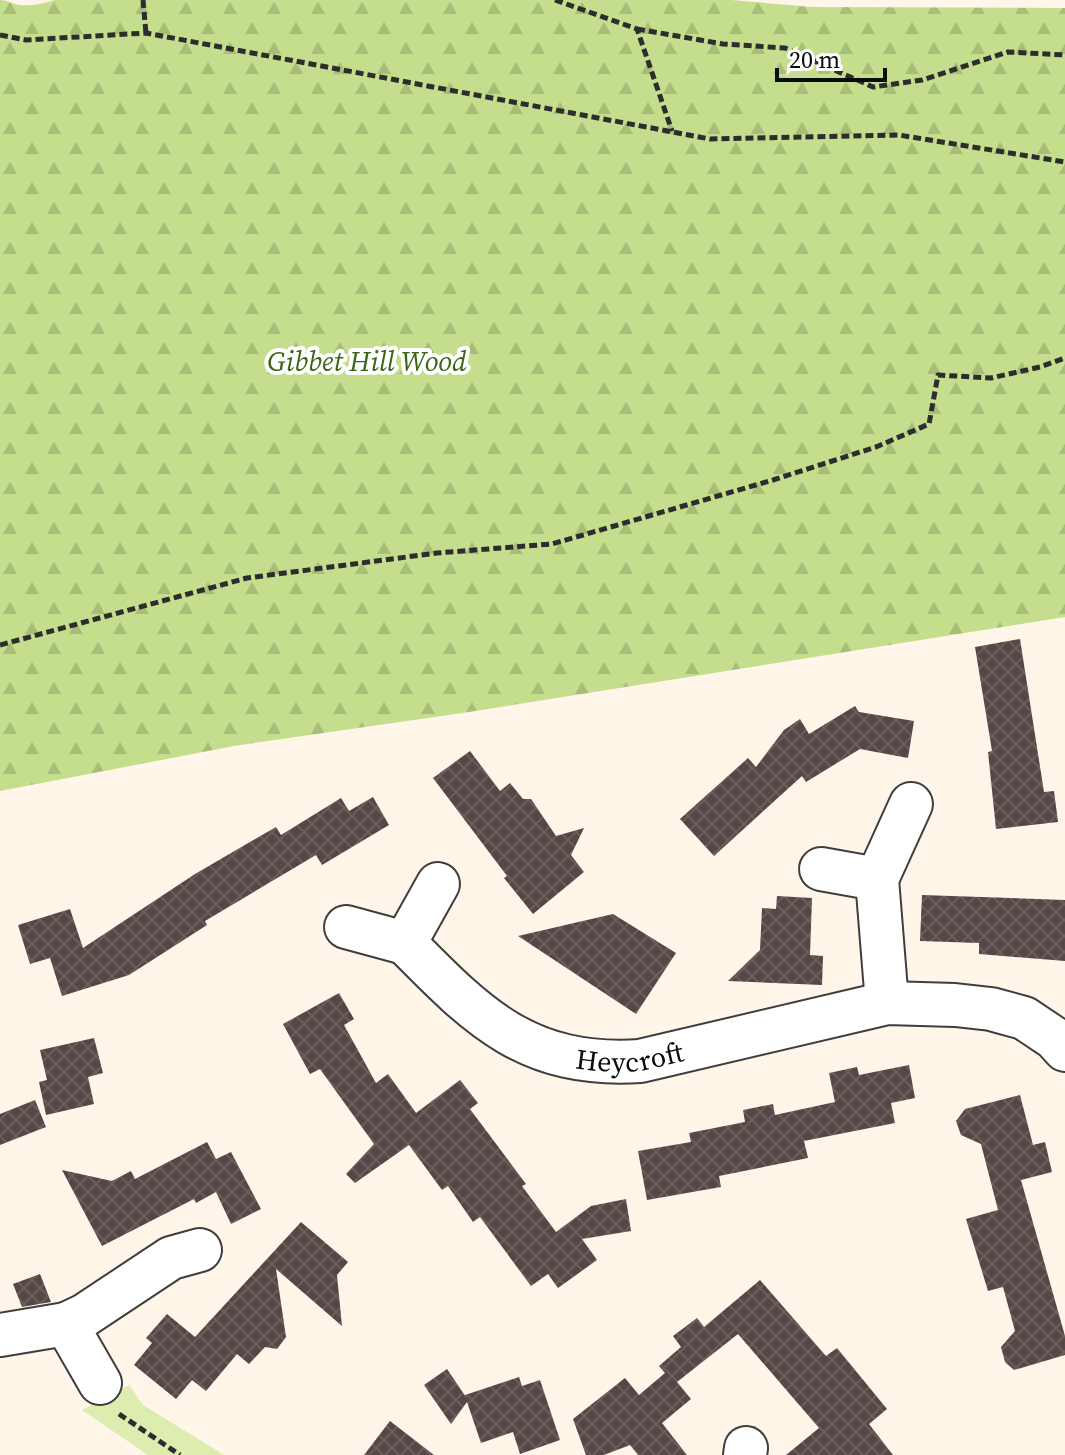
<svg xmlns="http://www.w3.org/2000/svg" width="1065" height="1455" font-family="'Source Serif 4',serif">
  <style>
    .grass { fill: #ddecaf }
    .forest { fill: url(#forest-firs) }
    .building { fill: url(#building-cross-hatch) }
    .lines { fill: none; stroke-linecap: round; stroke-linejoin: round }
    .minor-casing { stroke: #3e3e3e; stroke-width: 46 }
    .path { stroke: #2d2d2d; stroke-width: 5; stroke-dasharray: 8 4; stroke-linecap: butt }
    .minor { stroke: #fff; stroke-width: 42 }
    .labels { text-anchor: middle; stroke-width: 8; stroke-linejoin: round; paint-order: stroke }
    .park-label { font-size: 28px; font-style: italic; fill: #396716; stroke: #fff }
    .street-label { font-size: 28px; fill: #0b0b0b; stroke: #fff }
  </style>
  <defs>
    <pattern id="forest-firs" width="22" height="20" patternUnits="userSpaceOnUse" patternTransform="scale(2)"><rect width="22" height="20" fill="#c4de8d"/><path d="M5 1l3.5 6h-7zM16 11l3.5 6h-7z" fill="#a7bd78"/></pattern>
    <pattern id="building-cross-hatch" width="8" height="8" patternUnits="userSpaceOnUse" patternTransform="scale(2)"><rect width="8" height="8" fill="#544846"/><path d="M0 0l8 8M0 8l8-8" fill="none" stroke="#685e5c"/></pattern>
  </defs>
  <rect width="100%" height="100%" fill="#fff5e8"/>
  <path class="grass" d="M129,1385L143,1405L224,1455H148L82,1410Z"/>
  <path class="forest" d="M0,0C8,0 12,4 19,5C30,6 44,4 54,0H731L812,7L1065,8V617L469,712L234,746L0,791Z"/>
  <g class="building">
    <path d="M1020,639L1044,792L1054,791L1058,822L996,829L988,752L992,751L975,647Z"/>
    <path d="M855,706L859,712L914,721L908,758L860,749L806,782L802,776L714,856L680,819L748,758L756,767L784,730L800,719L809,734Z"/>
    <path d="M470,751L500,791L510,783L523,799H531L556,836L584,828L571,855L584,872L533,914L504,878L507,876L433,778Z"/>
    <path d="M373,797L389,825L322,865L316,855L205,921L207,925L129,975L62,996L50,958L30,964L18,925L70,909L83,948L195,874L276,827L281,835L341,798L349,811Z"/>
    <path d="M922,895L1065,900V961L979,954V943L920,941Z"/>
    <path d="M777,896L812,898L810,955L823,956L822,985L728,981L760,950L762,908L776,909Z"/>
    <path d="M613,914L676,953L636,1014L518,936Z"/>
    <path d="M339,993L354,1019L344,1025L376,1083L388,1074L416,1113L460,1080L478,1103L470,1109L526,1184L522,1186L556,1232L591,1206L626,1199L631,1231L582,1239L597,1260L558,1288L548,1274L531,1286L480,1217L473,1222L448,1186L442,1190L409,1145L355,1183L346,1174L374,1144L320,1069L310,1074L283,1024Z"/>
    <path d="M94,1038L103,1073L88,1077L94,1104L46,1115L39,1082L47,1080L40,1050Z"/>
    <path d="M909,1065L915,1098L891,1103L895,1123L804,1141L808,1158L719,1176L721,1187L647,1200L638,1151L691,1142L689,1133L745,1122L743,1110L773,1104L775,1115L835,1102L829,1073L857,1067L859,1075Z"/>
    <path d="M1020,1095L1033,1145L1045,1142L1052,1172L1021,1180L1065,1336V1355L1014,1370L1005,1362L1001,1347L1015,1331L1003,1287L988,1291L966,1219L998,1210L981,1144L961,1135L956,1121L965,1109Z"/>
    <path d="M35,1100L46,1127L0,1145V1114Z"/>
    <path d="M207,1142L216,1159L231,1152L261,1209L231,1224L216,1192L196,1203L194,1199L102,1246L62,1170L112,1181L131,1171L135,1179Z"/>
    <path d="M301,1222L348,1262L337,1275L342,1326L276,1269L286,1337L277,1349L265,1347L249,1364L237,1354L206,1391L192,1380L176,1399L134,1365L152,1343L146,1338L167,1314L195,1337Z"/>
    <path d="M40,1274L51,1302L22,1307L13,1284Z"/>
    <path d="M760,1280L826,1356L837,1348L887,1409L869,1424L893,1455H786L819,1428L738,1334L677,1382L691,1399L662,1423L687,1455H638L630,1445L604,1455H586L573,1419L625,1378L639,1395L665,1373L659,1366L681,1347L673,1336L697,1318L704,1327Z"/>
    <path d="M447,1369L466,1397L465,1395L519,1377L522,1386L540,1380L560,1440L520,1454L513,1432L481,1443L467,1402L451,1424L424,1385Z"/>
    <path d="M390,1421L434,1455H364Z"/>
  </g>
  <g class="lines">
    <defs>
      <g id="minor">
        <path d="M821,869L877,879L911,804"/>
        <path d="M877,879L887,1003"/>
        <path d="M346,927L405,943L438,884"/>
        <path id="s1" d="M405,943C478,1017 527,1068 640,1061L887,1003L955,1005L991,1009L1024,1018L1054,1038L1065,1050"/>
        <path d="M66,1324L85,1315L171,1258L200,1250"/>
        <path d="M0,1335L66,1324L100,1383"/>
        <path d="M745,1455L746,1448"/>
      </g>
    </defs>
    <use href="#minor" class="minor-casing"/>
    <g class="path">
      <path d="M143,0L146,33"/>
      <path d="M555,0L637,29L672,131"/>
      <path d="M637,29L723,44L785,48L873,87L922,80L1008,52L1065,55"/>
      <path d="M0,35L26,40L146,33L710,139L899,135L1065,162"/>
      <path d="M0,645L247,578L437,553L552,544L773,480L876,447L929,424L938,375L991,378L1040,367L1065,358"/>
      <path d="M119,1414L180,1455"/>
    </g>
    <use href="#minor" class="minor"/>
  </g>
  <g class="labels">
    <g class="park-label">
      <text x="367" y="371">Gibbet Hill Wood</text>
    </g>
    <g class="street-label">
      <text dy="10" stroke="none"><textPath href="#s1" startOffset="264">Heycroft</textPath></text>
    </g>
  </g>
  <path d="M777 68v12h108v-12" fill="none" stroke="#0b0b0b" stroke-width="4"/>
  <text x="789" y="68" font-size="24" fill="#0b0b0b" stroke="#ffffff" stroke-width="6" paint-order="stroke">20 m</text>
</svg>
